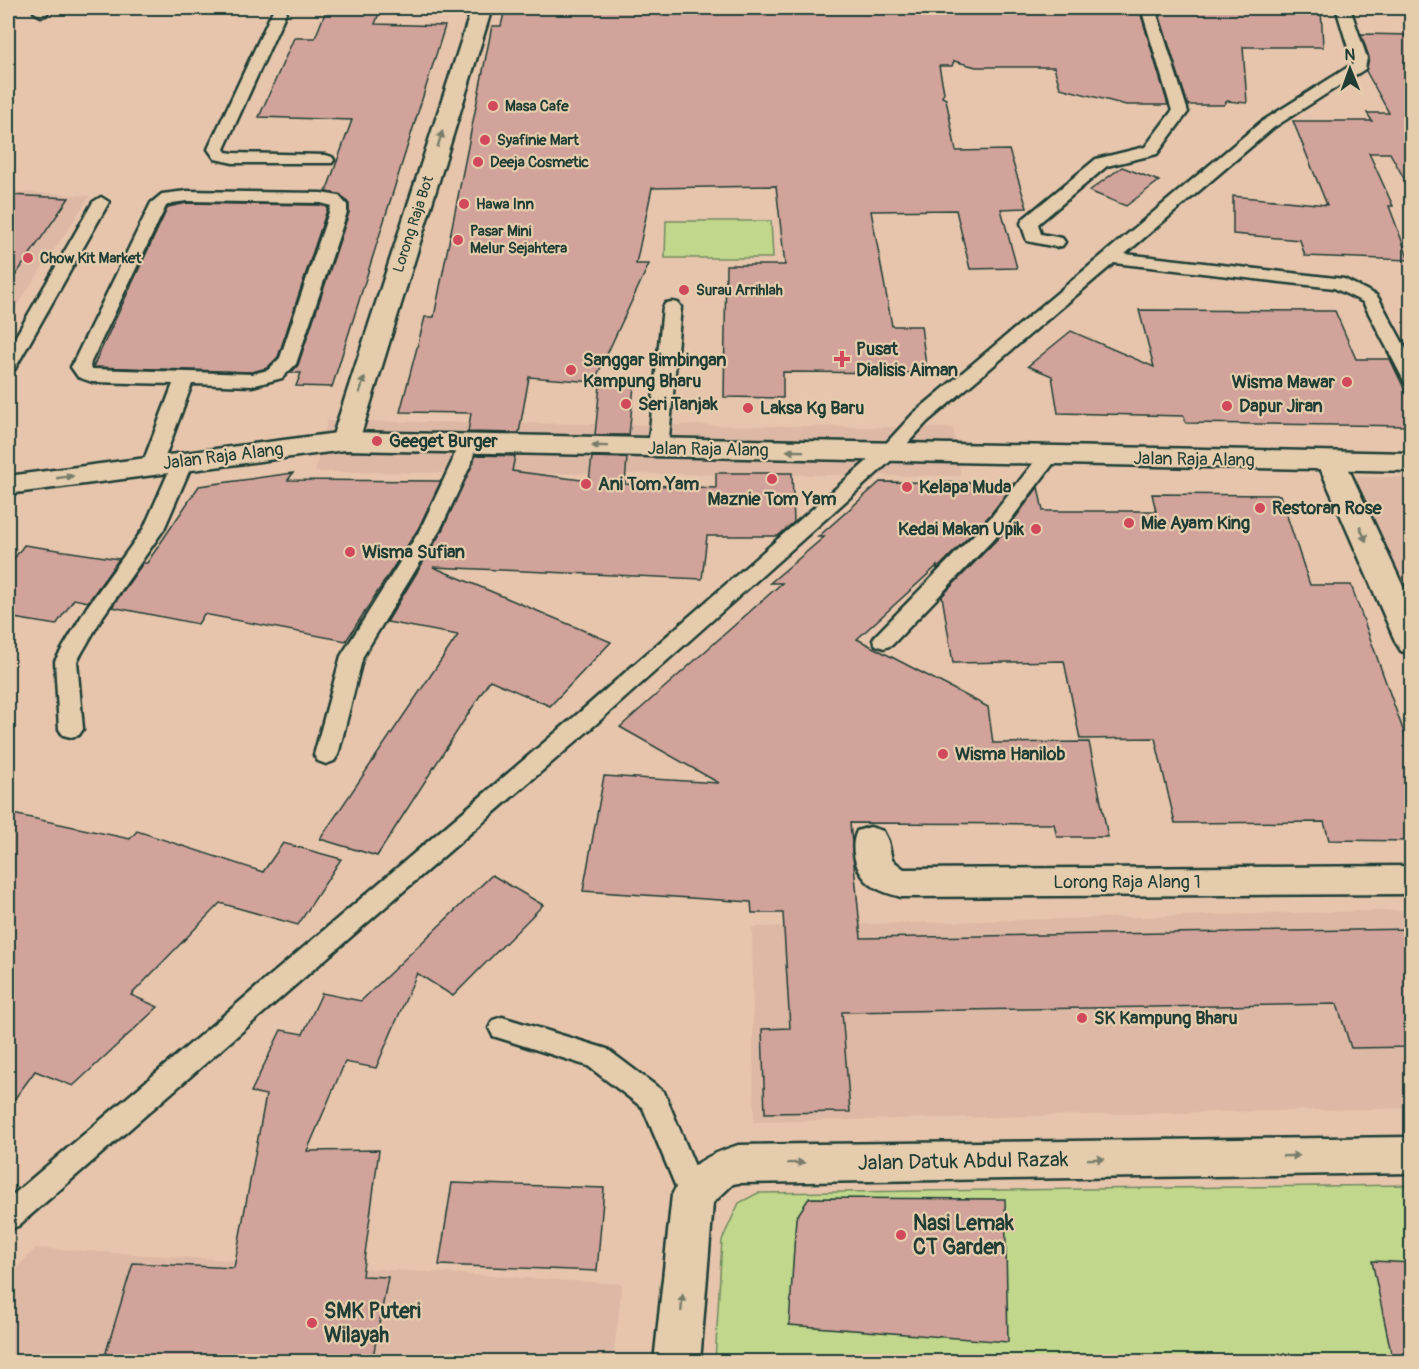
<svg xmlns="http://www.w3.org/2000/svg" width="1419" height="1369" font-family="Pangolin,sans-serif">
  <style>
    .built { fill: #ddb8a5 }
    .green { fill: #c1d78c; stroke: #708a60; stroke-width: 1.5 }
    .building { fill: #d2a39a; stroke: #1f3d34; stroke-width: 1.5 }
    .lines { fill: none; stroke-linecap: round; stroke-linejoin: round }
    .service-casing { stroke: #1f3d34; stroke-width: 5 }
    .minor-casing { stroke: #1f3d34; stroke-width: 5 }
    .tertiary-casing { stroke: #1f3d34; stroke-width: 5 }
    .service { fill: #e4ccac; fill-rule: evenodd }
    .minor { fill: #e4ccac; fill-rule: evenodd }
    .tertiary { fill: #e4ccac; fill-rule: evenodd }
    .oneway { fill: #787d6a }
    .poi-dot { fill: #d1495b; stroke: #e4ccac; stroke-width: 2 }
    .labels { text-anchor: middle; stroke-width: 4.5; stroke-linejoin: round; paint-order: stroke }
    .far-poi-label { font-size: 15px; font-weight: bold; fill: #1f3d34; stroke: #e4ccac; text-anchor: start }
    .far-street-label { font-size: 15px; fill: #1f3d34; stroke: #e4ccac }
    .poi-label { font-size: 18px; font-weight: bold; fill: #1f3d34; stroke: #e4ccac; text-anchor: start }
    .street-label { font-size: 18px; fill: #1f3d34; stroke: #e4ccac }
    .near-street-label { font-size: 21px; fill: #1f3d34; stroke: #e4ccac }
    .near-poi-label { font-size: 21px; font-weight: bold; fill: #1f3d34; stroke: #e4ccac; text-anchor: start }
  </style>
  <rect width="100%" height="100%" fill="#e7c5ac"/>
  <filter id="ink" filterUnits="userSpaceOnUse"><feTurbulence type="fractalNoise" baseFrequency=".0167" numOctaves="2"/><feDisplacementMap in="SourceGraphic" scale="12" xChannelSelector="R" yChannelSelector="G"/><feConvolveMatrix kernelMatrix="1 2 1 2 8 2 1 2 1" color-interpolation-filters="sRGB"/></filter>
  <g filter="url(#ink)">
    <g class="built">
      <path d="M8,191L90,196L8,319Z"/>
      <path d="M327,421L953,428L961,476L315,472Z"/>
      <path d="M1349,477H1411V617Z"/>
      <path d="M1411,910V1108L754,1122L752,927Z"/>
      <path d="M36,1248L622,1284L613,1361L8,1362V1276Z"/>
    </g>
    <g class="green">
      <path d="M666,221H771L773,258H665Z"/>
      <path d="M1411,1185V1361L715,1362L722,1240L739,1203L758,1193Z"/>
    </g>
    <g class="building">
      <path d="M327,8H381L375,24L445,26L332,387L296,386L301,373H291L298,365L349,213V204L341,195L326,192L352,120L259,117L294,38H315Z"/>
      <path d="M778,8H1139L1168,105H1126L1060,88L1054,67H976L954,61L952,66H939L944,92L942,97L946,99L956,151L1009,150L1027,208L1001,209L1017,268L970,269L956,210L871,211L892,326H921L927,373L783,372V398L724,397L726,265H785L776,186L652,188L636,264H649L594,382L529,377L519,433L468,432L471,413L400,412L425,317H434L492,26H501L505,9L778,10Z"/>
      <path d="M1157,8H1321L1323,47H1243L1247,103L1227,101L1224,105H1188Z"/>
      <path d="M1361,34L1412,35V193L1390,153H1369L1393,206H1389L1409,260L1305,256L1300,240L1233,234V196L1327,205L1293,121H1372L1367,113H1389L1366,71L1369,57Z"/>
      <path d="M1122,167L1159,181L1126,206L1089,191Z"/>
      <path d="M8,195L69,198L8,286Z"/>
      <path d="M187,203L321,205L328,207L278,357L267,368L252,372L93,367L168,207Z"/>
      <path d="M1139,310L1335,311L1356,359H1390L1412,405V426L1186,423L1184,416L1058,413L1052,376L1028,366L1071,331L1154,367Z"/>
      <path d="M600,385L634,386L629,435H595Z"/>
      <path d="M476,455L515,456L512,471L589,481L592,457L627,458L625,484L716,488V473H792L794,522L778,536H707L702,579L433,567L611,642L550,706L490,680L377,856L320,839L458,635L387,622L442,531Z"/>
      <path d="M293,473L288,480L441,481L418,529L346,641L204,614L198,624L112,607L143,563H147L199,486Z"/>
      <path d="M880,482L1015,483L990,515L937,569V566L857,639L988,707L993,743L1089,742L1108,837H1057L1054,824L850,823L861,938L1412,929V1047L1351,1048L1337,1004L842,1012L850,1112L765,1113L762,1029L790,1028L783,913H752L751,902L583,891L604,776L719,783L620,727L782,583H770L824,537H818Z"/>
      <path d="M1038,487L1043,511H1156L1152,494L1280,495L1310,585H1351L1412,755V841L1329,840L1324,822L1175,823L1155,738L1080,739L1064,661L953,663L942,596L1008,528Z"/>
      <path d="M24,545L119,559L88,602L74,599L56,625L8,617V567Z"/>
      <path d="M8,813L130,839L137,831L263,872L283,843L341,859L298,925L220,903L131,995L158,1007L73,1086L35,1071L8,1108Z"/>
      <path d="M492,875L543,905L453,996L417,973L376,1068L345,1062L307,1151L379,1150L362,1276L388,1277L372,1362H103L133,1263L234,1268L266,1095L251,1092L281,1030L303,1034L322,993L361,1001Z"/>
      <path d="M452,1183L604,1188L597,1271L439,1265Z"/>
      <path d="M809,1198L1005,1199L1008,1342L789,1325L796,1218Z"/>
      <path d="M1372,1261L1412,1263V1362H1393Z"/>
    </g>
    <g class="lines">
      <defs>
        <g id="service">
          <path d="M36,8H50L46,15L41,16L34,12Z"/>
          <path d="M274,8H288L224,149L226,152L233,153L326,155L332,157L334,160L332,163H233L215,159L208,149Z"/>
          <path d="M1141,8H1155L1188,112L1157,154L1107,166L1038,224L1041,234L1062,238L1065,242L1062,246L1056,247L1027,241L1021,223L1023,219L1096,159L1145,147L1172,111Z"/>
          <path d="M1336,8H1350L1367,58L1365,69L1273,128L1125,254L1344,279L1376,295L1379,299L1412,360V385L1405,383L1403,379L1363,302L1334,288L1114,263L927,422L895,457L596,724L18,1226L8,1230V1199L580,712L881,449L913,414L1261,122L1353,64Z"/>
          <path d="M187,191L321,193L339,196L347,205V212L296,364L282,378L252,386L192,384L162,465L159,469L152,471L145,469L142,465L173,384L92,382L78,377L71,367L151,203L162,194ZM187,201L321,203L331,206L280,358L268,370L252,374L92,369L90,367L91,362L166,206L172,203Z"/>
          <path d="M101,197L109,202L17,365L15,369L8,370V350L93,202Z"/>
          <path d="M672,302L678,303L681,307L668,448L665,452H651L648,448L663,307L666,303Z"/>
          <path d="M466,437L473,439L476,443L472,462L440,530L363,656L338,755L334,761L326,764L318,761L314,755L341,656L420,530L452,462L459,439Z"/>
          <path d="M1049,450L1056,452L1059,456L1006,526L892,645L884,648L876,645L873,640L876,635L992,516L1042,452Z"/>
          <path d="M183,456L190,458L193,462L164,529L103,616L77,661L83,729L79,735L71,737L63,735L59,729L55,661L87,607L144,528L173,462L176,458Z"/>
          <path d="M502,1017L607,1049L664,1092L707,1195L703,1204L693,1208L683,1204L643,1108L588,1066L493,1036L489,1028L493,1020Z"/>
        </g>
        <g id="minor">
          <path d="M472,8H492L359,441L355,447L345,450L335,447L331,441Z"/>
          <path d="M1331,452L1341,455L1345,461L1412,606V654L1401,651L1396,643L1317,461L1321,455Z"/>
          <path d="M870,827L883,831L888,841L892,860L904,869L1412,866V894L901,897C890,894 879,891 870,884C855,872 849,847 857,831Z"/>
          <path d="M1412,1137V1173L738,1183L733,1184L713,1203L700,1362H654L672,1195C686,1165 708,1155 738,1145Z"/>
        </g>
        <path id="tertiary" d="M345,432L1412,453V471L345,450L8,494V476Z"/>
      </defs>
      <use href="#service" class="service-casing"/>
      <use href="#minor" class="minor-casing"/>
      <use href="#tertiary" class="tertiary-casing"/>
      <use href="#service" class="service"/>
      <use href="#minor" class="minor"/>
      <use href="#tertiary" class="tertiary"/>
    </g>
    <defs><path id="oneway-solid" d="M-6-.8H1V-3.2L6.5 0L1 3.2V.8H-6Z" transform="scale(1.5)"/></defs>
    <g class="oneway">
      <use href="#oneway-solid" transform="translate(440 139) rotate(-73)"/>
      <use href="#oneway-solid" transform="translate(362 385) rotate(-72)"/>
      <use href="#oneway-solid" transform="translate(600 446) rotate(-179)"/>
      <use href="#oneway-solid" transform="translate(795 451) rotate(-179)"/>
      <use href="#oneway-solid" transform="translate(65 477) rotate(-8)"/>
      <use href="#oneway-solid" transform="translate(1363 534) rotate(66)"/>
      <use href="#oneway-solid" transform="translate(1291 1156) rotate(-1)"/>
      <use href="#oneway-solid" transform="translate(1096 1159) rotate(-1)"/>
      <use href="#oneway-solid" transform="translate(796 1163) rotate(-1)"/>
      <use href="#oneway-solid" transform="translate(682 1303) rotate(-85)"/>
    </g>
  </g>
  <g class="poi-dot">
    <circle cx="493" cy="106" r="6"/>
    <circle cx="485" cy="140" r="6"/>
    <circle cx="478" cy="162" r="6"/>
    <circle cx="464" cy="204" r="6"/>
    <circle cx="458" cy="240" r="6"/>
    <circle cx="28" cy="258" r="6"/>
    <circle cx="684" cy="290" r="6"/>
    <path d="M839 350h6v6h6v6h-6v6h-6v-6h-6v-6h6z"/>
    <circle cx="571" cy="370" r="6"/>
    <circle cx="1347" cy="382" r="6"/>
    <circle cx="626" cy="404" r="6"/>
    <circle cx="1227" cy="406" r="6"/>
    <circle cx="748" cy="408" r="6"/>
    <circle cx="377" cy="441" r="6"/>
    <circle cx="772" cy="479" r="6"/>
    <circle cx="586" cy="484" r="6"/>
    <circle cx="907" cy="487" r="6"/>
    <circle cx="1260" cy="508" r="6"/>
    <circle cx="1129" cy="523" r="6"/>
    <circle cx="1036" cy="529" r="6"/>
    <circle cx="350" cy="552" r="6"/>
    <circle cx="943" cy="754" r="6"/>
    <circle cx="1082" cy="1018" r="6"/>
    <circle cx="901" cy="1235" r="6"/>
    <circle cx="312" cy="1323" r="6"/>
  </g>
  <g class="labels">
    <g class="far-poi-label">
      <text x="505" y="111">Masa Cafe</text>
      <text x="497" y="145">Syafinie Mart</text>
      <text x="490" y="167">Deeja Cosmetic</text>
      <text x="476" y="209">Hawa Inn</text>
      <text x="470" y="236">Pasar Mini<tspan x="470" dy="17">Melur Sejahtera</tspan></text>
      <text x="40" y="263">Chow Kit Market</text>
      <text x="696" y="295">Surau Arrihlah</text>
    </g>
    <g class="far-street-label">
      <text transform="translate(413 224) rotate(-72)" y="5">Lorong Raja Bot</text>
    </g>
    <g class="poi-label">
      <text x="856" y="355">Pusat<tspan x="856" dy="21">Dialisis Aiman</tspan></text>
      <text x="583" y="366">Sanggar Bimbingan<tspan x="583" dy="21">Kampung Bharu</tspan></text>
      <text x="1335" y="388" text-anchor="end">Wisma Mawar</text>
      <text x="638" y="410">Seri Tanjak</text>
      <text x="1239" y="412">Dapur Jiran</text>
      <text x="760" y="414">Laksa Kg Baru</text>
      <text x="389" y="447">Geeget Burger</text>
      <text x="598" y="490">Ani Tom Yam</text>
      <text x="919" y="493">Kelapa Muda</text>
      <text x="772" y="505" text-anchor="middle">Maznie Tom Yam</text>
      <text x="1272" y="514">Restoran Rose</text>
      <text x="1141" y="529">Mie Ayam King</text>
      <text x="1024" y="535" text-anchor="end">Kedai Makan Upik</text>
      <text x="362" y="558">Wisma Sufian</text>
      <text x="955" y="760">Wisma Hanilob</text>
      <text x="1094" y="1024">SK Kampung Bharu</text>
    </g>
    <g class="street-label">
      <text transform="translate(708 449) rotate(1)" y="6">Jalan Raja Alang</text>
      <text transform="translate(223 456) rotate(-7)" y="6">Jalan Raja Alang</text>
      <text transform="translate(1194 459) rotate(1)" y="6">Jalan Raja Alang</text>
      <text x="1127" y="888">Lorong Raja Alang 1</text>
    </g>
    <g class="near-street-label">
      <text transform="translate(963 1161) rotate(-1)" y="7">Jalan Datuk Abdul Razak</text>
    </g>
    <g class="near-poi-label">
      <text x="913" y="1230">Nasi Lemak<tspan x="913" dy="24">CT Garden</tspan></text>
      <text x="324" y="1318">SMK Puteri<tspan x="324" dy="24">Wilayah</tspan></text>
    </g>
  </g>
  <rect width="1419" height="1369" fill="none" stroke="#e4ccac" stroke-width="30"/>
  <rect x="15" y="15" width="1389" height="1339" fill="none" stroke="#1f3d34" stroke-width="2" filter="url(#ink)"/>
  <g transform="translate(1350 69) rotate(359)" stroke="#e4ccac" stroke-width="4.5" paint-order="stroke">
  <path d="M0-4.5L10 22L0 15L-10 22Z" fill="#1f3d34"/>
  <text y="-9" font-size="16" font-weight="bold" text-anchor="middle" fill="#1f3d34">N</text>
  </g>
</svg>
